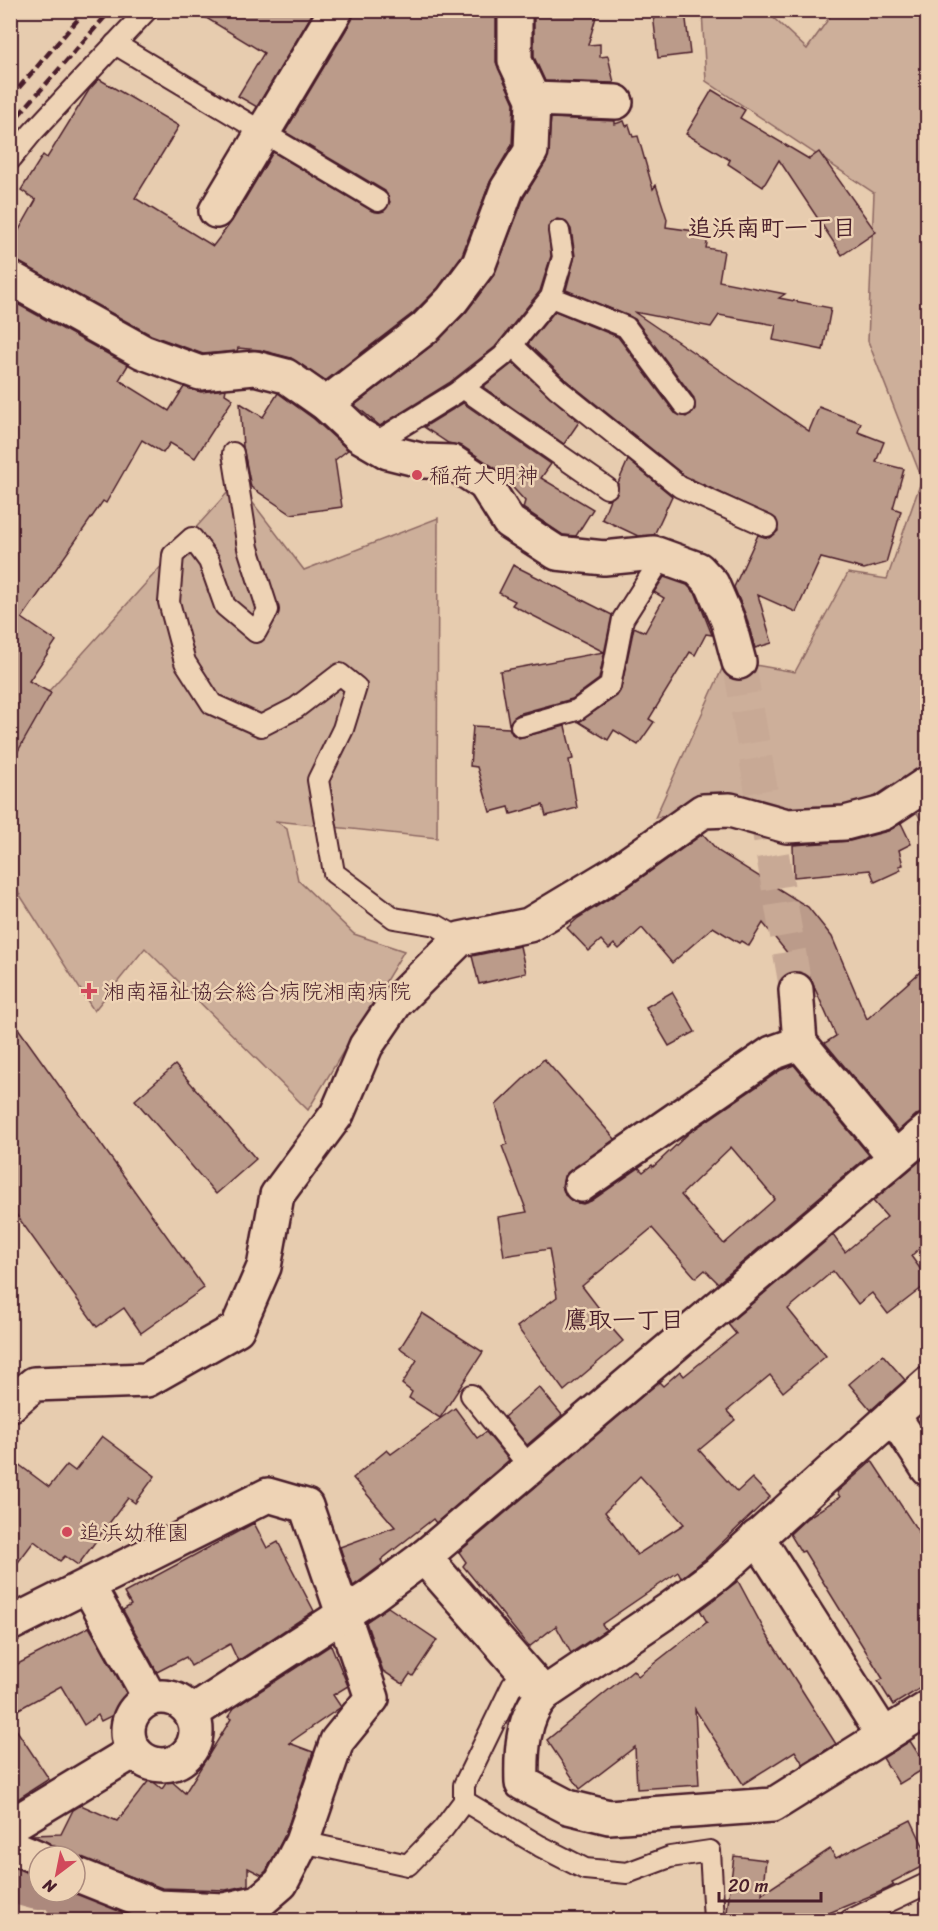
<svg xmlns="http://www.w3.org/2000/svg" width="938" height="1931" font-family="Sriracha,'Klee One',sans-serif">
  <style>
    .green { fill: #cdaf9a; stroke: #8c6762; stroke-width: 1.5 }
    .lines { fill: none; stroke-linecap: round; stroke-linejoin: round }
    .river { stroke: #ac897d; stroke-width: 62 }
    .building { fill: #bb9b8a; stroke: #4a1f2b; stroke-width: 1.5; fill-rule: evenodd }
    .street-tunnel { stroke: #c8a995; stroke-width: 33; stroke-dasharray: 33 16; stroke-linecap: butt }
    .lane-casing { stroke: #4a1f2b; stroke-width: 24 }
    .street-casing { stroke: #4a1f2b; stroke-width: 38 }
    .lane { stroke: #eed3b5; stroke-width: 20 }
    .street { stroke: #eed3b5; stroke-width: 33 }
    .rail { stroke: #4a1f2b; stroke-width: 4.5; stroke-dasharray: 9 4.5; stroke-linecap: butt }
    .poi-dot { fill: #d1495b; stroke: #eed3b5; stroke-width: 2 }
    .labels { text-anchor: middle; stroke-width: 5; stroke-linejoin: round; paint-order: stroke }
    .poi-label { font-size: 22px; fill: #4a1f2b; stroke: #eed3b5; text-anchor: start }
    .neighbourhood-label { font-size: 24px; font-weight: bold; fill: #4a1f2b; stroke: #eed3b5 }
  </style>
  <rect width="100%" height="100%" fill="#e7ccaf"/>
  <filter id="ink" filterUnits="userSpaceOnUse"><feTurbulence type="fractalNoise" baseFrequency=".0167" numOctaves="2"/><feDisplacementMap in="SourceGraphic" scale="12" xChannelSelector="R" yChannelSelector="G"/><feConvolveMatrix kernelMatrix="1 2 1 2 8 2 1 2 1" color-interpolation-filters="sRGB"/></filter>
  <g filter="url(#ink)">
    <g class="green">
      <path d="M702,11H766L807,49L834,11H927V830L913,806L801,814L733,801L655,818L726,660L795,672L848,573L887,579L922,479L868,341L874,193L706,81Z"/>
      <path d="M237,482L304,570L438,518L437,838L276,821L287,829L298,880L354,934L404,951L308,1110L145,948L94,1011L11,881V733Z"/>
    </g>
    <g class="lines">
      <g class="river">
        <path d="M10,1871L39,1879"/>
        <path d="M72,1892L128,1920"/>
      </g>
    </g>
    <g class="building">
      <path d="M193,10H314V11L257,107L238,96L264,53Z"/>
      <path d="M355,10H496V62L514,103L512,145L490,182L462,255L438,288L413,313L325,381L291,358L260,350L238,348L237,351L203,354L151,335L19,262L10,259V246L36,200L21,190L43,155L47,158L89,90L99,79L179,126L135,198L213,246L232,221L273,152L372,211H384L390,202L385,191L285,132L352,20Z"/>
      <path d="M534,10H598L588,45L600,44V57L608,56L614,83L545,81L534,57Z"/>
      <path d="M685,11L690,54L658,58L653,14Z"/>
      <path d="M712,90L745,110L740,118L809,159L819,152L876,232L842,255L779,160L763,187L728,164L730,160L686,134Z"/>
      <path d="M551,118L615,121V124L624,121L626,126L629,125L633,137L638,136L653,189L656,185L667,219L666,227L709,233L706,248L724,251L719,281L785,294L779,298L831,308L823,350L773,340L776,325L719,315L711,327L634,312L809,431L819,407L861,423L858,432L884,442L876,462L904,469L893,508L901,511L886,563L864,569L821,558L796,612L758,595L772,643L755,648L746,616L734,587L758,535L769,538L778,531L776,519L685,476L566,380L528,344L555,311L618,337L675,413L686,417L695,409L694,398L635,319L566,290L575,256L571,229L564,220L557,219L548,227L551,256L540,291L495,347L449,383L380,426L355,405L439,340L467,311L494,275L524,197L547,160Z"/>
      <path d="M10,300L128,365L119,380L169,411L184,387L201,392L226,389L225,394L233,399L195,458L170,443L163,453L142,440L106,503L103,501L22,618L56,641L29,681L51,693L10,765Z"/>
      <path d="M513,363L579,422L564,444L483,387Z"/>
      <path d="M278,393L314,419L348,450L335,460L342,507L291,514L251,487L243,447L240,403L263,417Z"/>
      <path d="M463,403L551,464L541,478L593,509L576,536L563,535L523,508L525,501L495,468L462,446L448,443L424,427Z"/>
      <path d="M628,460L672,496L654,535L638,536L602,519L610,499L617,494L618,483Z"/>
      <path d="M513,565L612,615L599,679L572,699L518,714L509,724L500,671L604,652L512,605L515,601L499,593Z"/>
      <path d="M664,577L687,585L696,594L712,635L706,634L695,655L690,652L649,719L654,722L638,745L614,730L608,740L579,722L617,696L621,689L634,627L645,632L664,598L654,592Z"/>
      <path d="M473,726L509,728L512,734L519,738L565,726L573,759L569,760L577,808L546,816L543,805L511,814L509,807L490,812L477,767L470,766Z"/>
      <path d="M901,823L911,844L899,850L903,865L899,866L901,870L875,882L870,870L794,877L793,845L850,841L888,831Z"/>
      <path d="M703,834L718,851L808,907L832,937L867,1019L927,966V1112L916,1115L898,1131L825,1043L836,1036L800,955L793,960L763,923L749,946L741,941L739,943L713,927L672,963L642,928L619,949L614,944L609,949L601,940L589,951L567,928L578,918L628,887Z"/>
      <path d="M520,946L526,973L479,984L472,956Z"/>
      <path d="M672,992L695,1032L669,1046L646,1007Z"/>
      <path d="M10,1017L204,1288L141,1333L124,1308L97,1327L10,1206Z"/>
      <path d="M544,1059L615,1139L564,1176L562,1186L565,1195L574,1202L583,1204L591,1201L639,1168L643,1172L652,1165L653,1167L689,1133L781,1070L794,1065L869,1155L718,1283L705,1270L696,1278L652,1228L582,1286L605,1316L602,1317L623,1341L564,1391L517,1327L557,1297L549,1249L504,1256L498,1217L527,1212L502,1146L507,1144L496,1105ZM731,1147L775,1199L724,1244L681,1195Z"/>
      <path d="M175,1065L256,1159L216,1194L135,1100Z"/>
      <path d="M927,1155V1242L911,1256L927,1278V1284L888,1314L872,1293L858,1304L833,1271L788,1309L826,1356L783,1392L770,1375L727,1411L735,1420L699,1450L737,1492L752,1478L770,1497L705,1559L681,1578L678,1572L602,1624L606,1630L571,1653L556,1626L529,1647L463,1566L466,1562L459,1552L659,1382L663,1386L680,1371L684,1376L736,1334L728,1324L833,1235L845,1252L887,1217L873,1201ZM640,1476L684,1524L637,1555L605,1512Z"/>
      <path d="M422,1313L483,1352L440,1418L409,1398L412,1392L402,1384L417,1360L400,1348Z"/>
      <path d="M883,1355L905,1380L871,1410L849,1384Z"/>
      <path d="M539,1387L562,1415L527,1445L504,1417Z"/>
      <path d="M455,1408L477,1438L486,1432L509,1460L436,1523L433,1519L381,1560L383,1564L353,1586L340,1547L395,1527L353,1478L387,1450L391,1454Z"/>
      <path d="M102,1436L155,1476L135,1503L128,1498L78,1565L65,1556L60,1561L34,1541L10,1573V1458L49,1487L67,1465L75,1471Z"/>
      <path d="M872,1461L927,1545V1684L893,1705L878,1681L883,1679L804,1551L801,1552L790,1534L807,1518L840,1497L837,1492Z"/>
      <path d="M254,1523L267,1548L278,1542L314,1611L238,1661L230,1644L191,1666L186,1657L157,1672L123,1610L131,1605L124,1593Z"/>
      <path d="M738,1581L767,1635L836,1744L803,1764L795,1751L743,1784L695,1709L699,1785L637,1789L635,1747L580,1789L547,1740L633,1670L638,1676L707,1622L700,1610Z"/>
      <path d="M388,1607L437,1640L413,1676L410,1674L403,1684L383,1671L366,1622Z"/>
      <path d="M89,1627L129,1698L119,1712L101,1721L98,1715L84,1725L61,1686L10,1714V1668Z"/>
      <path d="M331,1645L348,1686L333,1695L341,1707L289,1743L313,1752L285,1835L266,1871L262,1875L248,1868V1885L226,1890L162,1888L73,1855L32,1835L61,1834L73,1810L81,1805L117,1821L150,1779L162,1789L169,1779L185,1793L231,1719L228,1717L234,1708Z"/>
      <path d="M10,1720L49,1779L10,1804Z"/>
      <path d="M910,1741L927,1767L899,1784L883,1758Z"/>
      <path d="M911,1820L927,1854V1864L892,1882L894,1885L887,1889L812,1920H726L734,1856L766,1860L762,1894L830,1849L836,1858Z"/>
    </g>
    <g class="lines">
      <path class="street-tunnel" d="M739,662L796,990"/>
      <defs>
        <g id="lane">
          <path d="M115,44L378,201"/>
          <path d="M10,160L32,133L147,10"/>
          <path d="M551,297L626,327L684,405"/>
          <path d="M512,345L558,389L680,487L767,526"/>
          <path d="M463,388L607,488"/>
          <path d="M373,444L456,393L503,356L551,297L563,257L559,231"/>
          <path d="M233,453L248,548L268,610L256,632L225,606L209,561L192,538L173,555L169,602L185,662L212,704L261,726L296,708L340,674L356,687L343,729L318,780L334,873L394,918L436,925L460,939"/>
          <path d="M521,726L577,710L610,686L623,619L663,556"/>
          <path d="M471,1395L530,1467"/>
          <path d="M464,1801L540,1846L585,1869L627,1873L670,1857L710,1851L714,1920"/>
          <path d="M302,1842L408,1865L443,1829L464,1801V1785L512,1686L523,1673"/>
          <path d="M850,1920L928,1883"/>
        </g>
        <g id="street">
          <path d="M533,99L616,102"/>
          <path d="M216,211L336,10"/>
          <path d="M10,278L143,352L200,373L255,368L286,376L326,404L359,435L388,452L424,461L452,462L485,484L509,522L557,553L604,558L654,553L698,569L712,584L728,621L739,662"/>
          <path d="M326,404L426,327L452,300L479,264L507,189L531,151L533,99L515,61V10"/>
          <path d="M796,990L800,1043L895,1157"/>
          <path d="M581,1185L772,1053L800,1043"/>
          <path d="M928,1384L717,1574L670,1609L544,1694C522,1716 521,1753 522,1783L568,1807L609,1817L773,1805L928,1708"/>
          <path d="M10,1405L34,1384L147,1380L237,1329L264,1267L277,1195L337,1114L366,1046L396,1002L460,939L529,925L617,872L703,811L730,810L787,826L845,823L883,813L928,783"/>
          <path d="M893,1415L928,1469"/>
          <path d="M757,1537L884,1736"/>
          <path d="M424,1557L544,1694"/>
          <path d="M88,1586L150,1698"/>
          <path d="M10,1624L268,1495L306,1506L372,1698L337,1741L302,1842L281,1883L259,1902L224,1910L158,1907L75,1874"/>
          <circle cx="162" cy="1731" r="34"/>
          <path d="M192,1713L370,1597L424,1557L928,1130"/>
          <path d="M10,1826L134,1751"/>
          <path d="M10,1846L39,1858"/>
        </g>
      </defs>
      <use href="#lane" class="lane-casing"/>
      <use href="#street" class="street-casing"/>
      <use href="#lane" class="lane"/>
      <use href="#street" class="street"/>
      <g class="rail">
        <path d="M10,98L86,10"/>
        <path d="M10,125L111,10"/>
      </g>
    </g>
  </g>
  <g class="poi-dot">
    <circle cx="417" cy="475" r="6"/>
    <path d="M86 982h6v6h6v6h-6v6h-6v-6h-6v-6h6z"/>
    <circle cx="67" cy="1532" r="6"/>
  </g>
  <g class="labels">
    <g class="poi-label">
      <text x="429" y="483">稲荷大明神</text>
      <text x="103" y="999">湘南福祉協会総合病院湘南病院</text>
      <text x="79" y="1540">追浜幼稚園</text>
    </g>
    <g class="neighbourhood-label">
      <text x="772" y="236">追浜南町一丁目</text>
      <text x="624" y="1328">鷹取一丁目</text>
    </g>
  </g>
  <rect width="938" height="1931" fill="none" stroke="#eed3b5" stroke-width="36"/>
  <rect x="18" y="18" width="902" height="1895" fill="none" stroke="#4a1f2b" stroke-width="2" filter="url(#ink)"/>
  <g transform="translate(57 1874) rotate(212)"><circle r="28" fill="#eed3b5" stroke="#ac8b7e" stroke-width="1.5"/>
  <path d="M0-4.5L10 22L0 15L-10 22Z" fill="#d1495b"/>
  <text y="-9" font-size="16" font-weight="bold" text-anchor="middle" fill="#4a1f2b">N</text>
  </g>
  <path d="M719 1892v9h102v-9" fill="none" stroke="#4a1f2b" stroke-width="3"/>
  <text x="728" y="1892" font-size="18" fill="#4a1f2b" stroke="#eed3b5" stroke-width="4.5" paint-order="stroke">20 m</text>
</svg>
